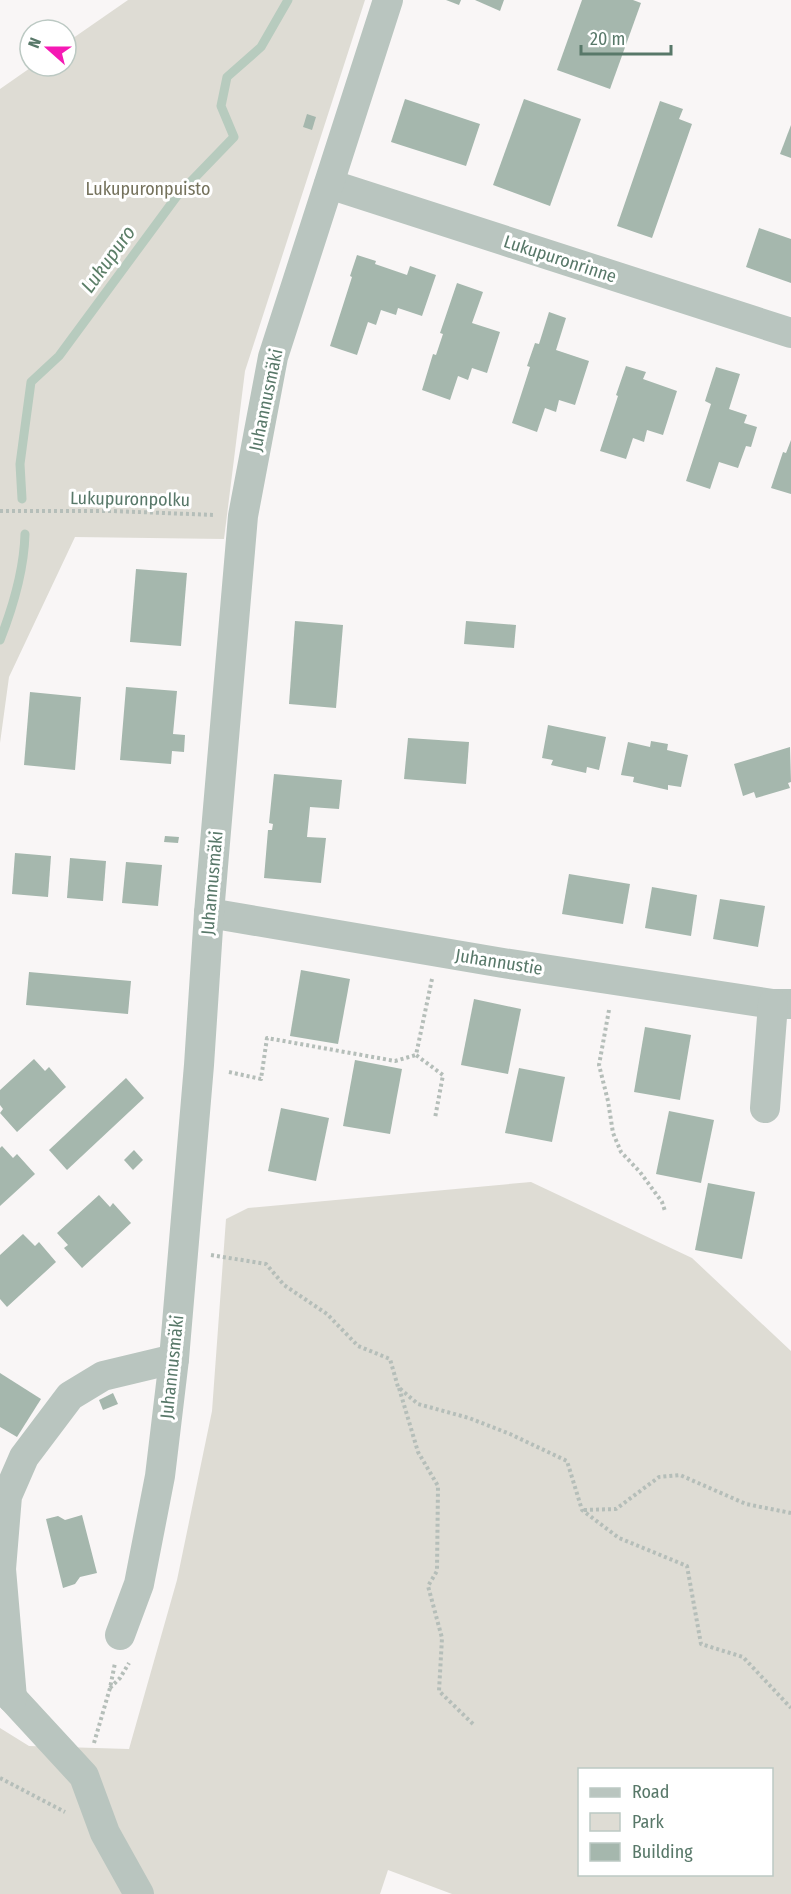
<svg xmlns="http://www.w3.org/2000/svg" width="791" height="1894" font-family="'Fira Sans Condensed',sans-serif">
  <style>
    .green { fill: #dedcd4; fill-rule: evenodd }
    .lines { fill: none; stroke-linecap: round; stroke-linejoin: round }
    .stream { stroke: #b7cbbe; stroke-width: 9 }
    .building { fill: #a5b7ad }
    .path { stroke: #b5beb9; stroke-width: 4; stroke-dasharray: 3 3; stroke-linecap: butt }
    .minor { stroke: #b9c5bf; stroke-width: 30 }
    .labels { text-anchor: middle; stroke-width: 6; stroke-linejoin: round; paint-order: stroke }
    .park-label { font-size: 18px; fill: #75725c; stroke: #fff }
    .street-label { font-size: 18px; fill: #587869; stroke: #fff }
    .water-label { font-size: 20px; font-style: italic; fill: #5b7e67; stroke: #fff }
  </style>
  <rect width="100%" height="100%" fill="#f9f6f6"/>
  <g class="green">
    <path d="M128,0H365L245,371L224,539L75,537L9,677L0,743V89L33,66H66V43Z"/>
    <path d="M531,1182L692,1258L791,1351V1894H452L388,1870L380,1894H0V1728L29,1746L129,1749L177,1580L212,1411L226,1219L248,1208ZM580,1770H772V1874H580Z"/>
  </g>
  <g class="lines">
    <g class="stream">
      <path d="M22,499L20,464L31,382L59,356L177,196L234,137L221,106L227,77L261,47L288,0"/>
      <path d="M0,640C13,607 24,569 25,534"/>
    </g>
  </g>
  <g class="building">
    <path d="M446,0H461L459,5Z"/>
    <path d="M475,0H504L500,11Z"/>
    <path d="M582,0H633L641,3L610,89L557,70Z"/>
    <path d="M405,99L480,124L466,166L391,142Z"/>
    <path d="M524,99L581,119L550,206L493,185Z"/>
    <path d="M660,101L683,109L679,119L692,124L652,238L617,226Z"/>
    <path d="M307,114L316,117L312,130L303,127Z"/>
    <path d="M791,125V158L780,154Z"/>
    <path d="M759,228L791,239V283L746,267Z"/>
    <path d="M357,255L376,261L375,264L407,275L410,266L436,275L422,316L398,308L396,315L381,310L376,325L368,322L357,355L330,346L352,277L350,276Z"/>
    <path d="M457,283L483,292L472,323L500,332L487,373L472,368L468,380L458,376L450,400L422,390L433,354L436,355L443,334L440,333Z"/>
    <path d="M549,312L566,318L556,350L589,361L575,405L559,400L556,412L545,408L537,432L512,423L530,367L527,366L535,343L539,344Z"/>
    <path d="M626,366L646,372L643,379L677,391L663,435L647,430L644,442L633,438L626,459L600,451L618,396L616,395Z"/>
    <path d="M716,367L740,374L729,409L747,415L744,423L757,427L751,447L746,446L738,468L719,462L710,489L686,481L711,404L705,401Z"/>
    <path d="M791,440V494L771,488L783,452L786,453Z"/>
    <path d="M136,569L187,573L181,646L130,642Z"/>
    <path d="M295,621L343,625L336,708L289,704Z"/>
    <path d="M466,621L516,625L514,648L464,644Z"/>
    <path d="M126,687L177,691L173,734L185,735L184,752L172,751L171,764L120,760Z"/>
    <path d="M30,692L81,697L75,770L24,765Z"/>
    <path d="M548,725L606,737L599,770L587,767L586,773L551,765L553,760L542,758Z"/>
    <path d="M408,738L469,742L466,784L404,779Z"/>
    <path d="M651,741L668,744L667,750L688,755L681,787L668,785V790L633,782L634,777L621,775L628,742L650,747Z"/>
    <path d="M790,747L791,782L788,783L790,788L756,798L754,792L743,796L734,764Z"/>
    <path d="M274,774L342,780L339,809L310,807L307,837L326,838L321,883L264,878L268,830H272L273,824L269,823Z"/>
    <path d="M165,836L179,837L178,843L164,842Z"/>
    <path d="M15,853L51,856L48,897L12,894Z"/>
    <path d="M70,858L106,861L103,901L67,898Z"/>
    <path d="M126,862L162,865L158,906L122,903Z"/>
    <path d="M569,874L630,884L623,924L562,914Z"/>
    <path d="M652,887L697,895L691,936L645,928Z"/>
    <path d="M720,899L765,906L758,947L713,939Z"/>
    <path d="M301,970L350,979L338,1044L290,1036Z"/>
    <path d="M29,972L131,981L128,1014L26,1005Z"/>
    <path d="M474,999L521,1009L508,1074L461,1065Z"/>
    <path d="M645,1027L691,1035L680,1100L634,1092Z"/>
    <path d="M34,1059L45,1071L49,1067L66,1087L17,1132L0,1113L3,1109L0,1105V1090Z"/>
    <path d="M355,1060L402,1069L390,1134L343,1126Z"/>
    <path d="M519,1068L565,1077L552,1142L505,1133Z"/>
    <path d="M126,1078L144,1098L67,1170L49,1150Z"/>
    <path d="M281,1108L329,1118L316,1181L268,1171Z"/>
    <path d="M669,1111L714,1120L701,1183L656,1174Z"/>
    <path d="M2,1146L13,1158L17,1154L35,1174L0,1206V1148Z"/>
    <path d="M134,1150L143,1160L133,1170L124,1160Z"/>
    <path d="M708,1183L755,1192L742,1259L695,1250Z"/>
    <path d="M99,1195L110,1207L113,1203L131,1223L82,1268L64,1248L68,1245L57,1233Z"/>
    <path d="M23,1234L35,1246L39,1242L56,1262L7,1307L0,1299V1255Z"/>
    <path d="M0,1373L41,1399L17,1437L0,1427Z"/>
    <path d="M113,1393L118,1404L103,1410L99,1400Z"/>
    <path d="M82,1515L97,1573L80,1577L75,1584L63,1588L46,1519L58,1516L65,1520Z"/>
  </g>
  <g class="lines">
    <g class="path">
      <path d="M0,511H112L215,515"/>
      <path d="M432,979L416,1055L443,1075L435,1118"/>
      <path d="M609,1010L599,1065L608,1101L613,1133L621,1152L640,1172L662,1202L665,1211"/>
      <path d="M229,1072L261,1079L267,1038L395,1061L416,1055"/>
      <path d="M211,1255L266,1264L284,1285L327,1314L358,1346L390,1359L398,1387L418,1404L469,1418L510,1434L567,1461L582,1510L619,1538L687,1566L701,1644L743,1657L791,1708"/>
      <path d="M399,1388L418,1452L438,1486L437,1571L428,1586L442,1638L439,1691L474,1725"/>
      <path d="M584,1510L616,1509L659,1477L680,1475L746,1504L791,1513"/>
      <path d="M110,1688L120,1678L129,1663"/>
      <path d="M94,1743L110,1688L115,1663"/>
      <path d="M0,1778L65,1812"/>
    </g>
    <g class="minor">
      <path d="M329,184L791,333"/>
      <path d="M209,913L503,963L773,1004H791"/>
      <path d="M765,1108L773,1004"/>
      <path d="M120,1635L139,1584L160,1476L174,1359L199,1065L209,913L243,516L273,357L388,0"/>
      <path d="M0,1685L84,1776L105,1833L139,1894"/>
      <path d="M12,1698L1,1569L7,1496L24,1457L70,1396L103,1376L174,1359"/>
    </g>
  </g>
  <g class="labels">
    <g class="park-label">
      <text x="148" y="195">Lukupuronpuisto</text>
    </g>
    <g class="street-label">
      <text transform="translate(560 259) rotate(18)" y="6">Lukupuronrinne</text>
      <text transform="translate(266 400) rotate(-78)" y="6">Juhannusmäki</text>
      <text transform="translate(130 499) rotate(1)" y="6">Lukupuronpolku</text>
      <text transform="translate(212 883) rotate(-85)" y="6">Juhannusmäki</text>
      <text transform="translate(499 962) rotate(9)" y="6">Juhannustie</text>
      <text transform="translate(172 1367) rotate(-84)" y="6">Juhannusmäki</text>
    </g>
    <g class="water-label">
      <text transform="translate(108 259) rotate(-54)" y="7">Lukupuro</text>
    </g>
  </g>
  <rect x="578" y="1768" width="195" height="108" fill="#ffffff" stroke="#bcc9c3" stroke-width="1.5"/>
  <rect x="590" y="1788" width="30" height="9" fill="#b9c5bf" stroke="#bcc9c3" stroke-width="1.5"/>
  <text x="632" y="1798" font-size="18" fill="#587869">Road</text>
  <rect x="590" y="1813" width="30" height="18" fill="#dedcd4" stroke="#bcc9c3" stroke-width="1.5"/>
  <text x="632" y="1828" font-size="18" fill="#587869">Park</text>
  <rect x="590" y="1843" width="30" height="18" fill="#a5b7ad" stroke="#bcc9c3" stroke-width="1.5"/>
  <text x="632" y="1858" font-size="18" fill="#587869">Building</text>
  <g transform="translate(48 48) rotate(291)"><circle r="28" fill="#ffffff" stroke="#bcc9c3" stroke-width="1.5"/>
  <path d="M0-4.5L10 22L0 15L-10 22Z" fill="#f519b4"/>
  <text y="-9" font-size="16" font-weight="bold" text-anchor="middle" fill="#587869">N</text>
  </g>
  <path d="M581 45v9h90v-9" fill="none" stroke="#587869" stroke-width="3"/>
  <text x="590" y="45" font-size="18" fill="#587869" stroke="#ffffff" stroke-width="4.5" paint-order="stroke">20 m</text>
</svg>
